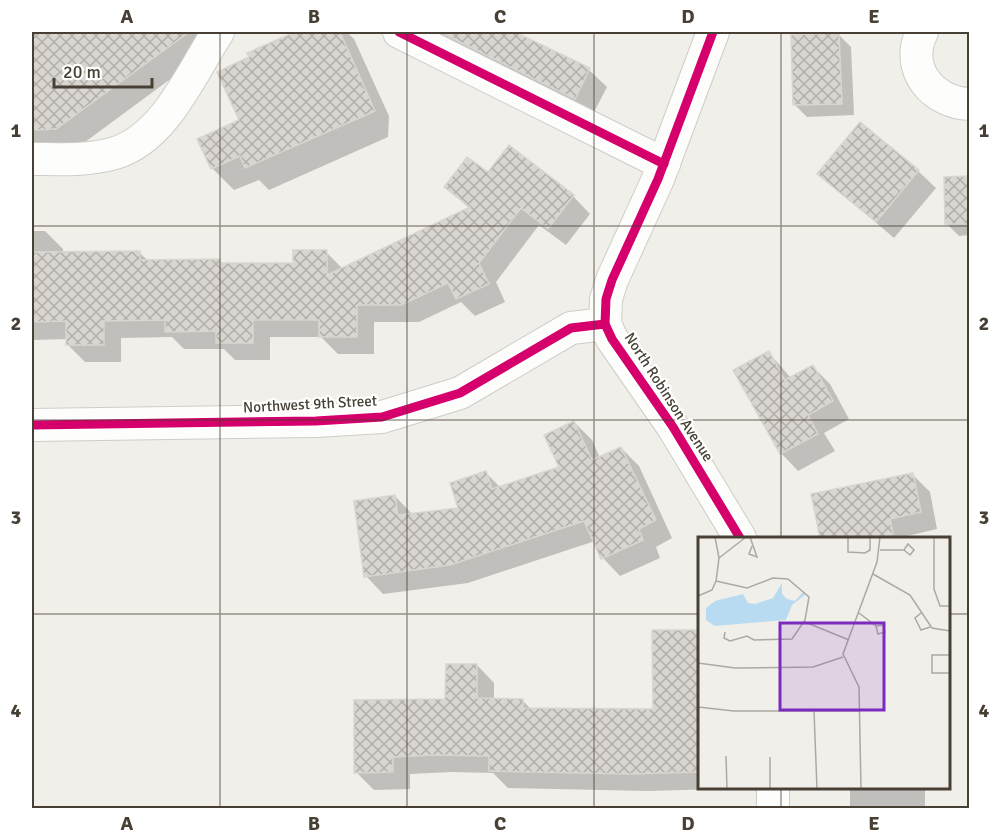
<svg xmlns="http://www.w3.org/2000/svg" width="1001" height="840" font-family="Signika,sans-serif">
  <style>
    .shadow { fill: #0003 }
    .building { fill: url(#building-cross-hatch); stroke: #d9d6d0; stroke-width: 1.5 }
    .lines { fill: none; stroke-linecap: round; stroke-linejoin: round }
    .minor-casing { stroke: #cfcdc7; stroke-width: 34 }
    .minor { stroke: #fdfdfc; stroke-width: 32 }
    .cycleway-casing { stroke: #fff; stroke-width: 13 }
    .cycleway { stroke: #d6006c; stroke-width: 9 }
    .grid { fill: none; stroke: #484035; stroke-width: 1.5; stroke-opacity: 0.55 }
    .labels { text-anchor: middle; stroke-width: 4.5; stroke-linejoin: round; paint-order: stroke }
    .street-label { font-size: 15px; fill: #484035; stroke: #fff }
    .inset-road { fill: none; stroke: #ada9a2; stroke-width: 1.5 }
    .view { fill: #7b2cbf; fill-opacity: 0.15; stroke: #7b2cbf; stroke-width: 3 }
    .inset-edge { fill: none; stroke: #484035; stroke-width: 3 }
    .neatline { fill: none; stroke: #484035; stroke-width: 2 }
    .grid-label { font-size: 20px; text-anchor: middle; font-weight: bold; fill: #484035 }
  </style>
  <defs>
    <pattern id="building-cross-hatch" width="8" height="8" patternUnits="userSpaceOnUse" patternTransform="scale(1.5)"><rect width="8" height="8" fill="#d9d6d1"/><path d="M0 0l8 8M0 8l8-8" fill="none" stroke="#b2afaa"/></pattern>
  </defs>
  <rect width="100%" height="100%" fill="#f1efea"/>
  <g class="shadow">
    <path d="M32,32H198L192,63L77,148L43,150L36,143H32Z"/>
    <path d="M298,32H347L354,39L389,116L388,137L269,190L259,180L234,190L212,168L241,121L251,58L249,53Z"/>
    <path d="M424,32H512L589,70L607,87L592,116Z"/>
    <path d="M839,35L851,47L854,115L807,117L795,105Z"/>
    <path d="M918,171L936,188L894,238L819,174Z"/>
    <path d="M488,174L573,196L590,214L566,245L539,225L496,282L505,302L475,316L461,302L419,322H374V354H338L321,337H270V360H235L224,349H184L172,337L121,338V362H85L68,345V339L32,340V231H45L63,249V253L139,252L149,262L220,261L223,265H294L326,252L343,269L470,209L446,187Z"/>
    <path d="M970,177V235L959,236L947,224L946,178Z"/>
    <path d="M769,353L791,378L813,367L830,384L849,419L824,433L835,451L798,471L781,453Z"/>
    <path d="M574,422L592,440L600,458L621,448L639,466L672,538L656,547L660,558L620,576L603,558L595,541L468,583L383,594L366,576L395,496L412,514L460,509L486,473L501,488L561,468Z"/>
    <path d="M912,474L930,492L937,529L907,536V538H822L813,495Z"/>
    <path d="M699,631L700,788L719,789L648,791L508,788L493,773L452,772L410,774V789L374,790L356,772L447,701L477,665L494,683V700L523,701L531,709L655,711Z"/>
    <rect x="850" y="788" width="75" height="20"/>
  </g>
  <g class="building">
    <path d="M32,32H189L56,129L32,130Z"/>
    <path d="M295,32H340L375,111L245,168L240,156L211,169L197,139L239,120L217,72L249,57L247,53Z"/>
    <path d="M440,32H515L590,68L575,99Z"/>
    <path d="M839,33L842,104L793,105L791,35Z"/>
    <path d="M860,122L919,170L876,222L817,174Z"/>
    <path d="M509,145L574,195L548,229L521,208L479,263L489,284L456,299L448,283L401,305H357V337H319V320H253V343H216V331L165,332V320L104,321V345H66V321L32,322V252L140,251V260L220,259V263H293V250H327V275L470,207L444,187L467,157L488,172Z"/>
    <path d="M969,176V224H945L944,177Z"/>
    <path d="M769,351L785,380L813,365L833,401L808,415L818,434L780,454L733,370Z"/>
    <path d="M574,421L592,460L621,447L656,520L639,529L643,540L601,559L584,521L450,565L364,577L354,501L395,495L398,515L458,508L450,483L486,471L492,489L559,467L544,435Z"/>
    <path d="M913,473L921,512L890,519L894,538H820L811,494Z"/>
    <path d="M652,630H699V772L630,774L489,771V756L434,755L393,757V772L354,773V700L445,699L446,664H477V698L523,699V708L653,709Z"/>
  </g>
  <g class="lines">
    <defs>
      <g id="minor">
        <path d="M399,32L664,164"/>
        <path d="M713,32L658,179L612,280L606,299L605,324L612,339L673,427L740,538"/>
        <path d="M922,32C904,68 932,103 970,104"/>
        <path d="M32,159C59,159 88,161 115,153C165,138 192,72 218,32"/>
        <path d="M32,425L316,421L382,417L460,393L571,328L605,324"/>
        <path d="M773,808V788"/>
      </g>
    </defs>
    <use href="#minor" class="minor-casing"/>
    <use href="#minor" class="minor"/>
    <defs>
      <g id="cycleway">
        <path d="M399,32L664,164"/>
        <path d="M713,32L658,179L612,280L606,299L605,324L612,339L673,427L740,538"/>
        <path d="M32,425L316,421L382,417L460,393L571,328L605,324"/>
      </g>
    </defs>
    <use href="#cycleway" class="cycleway-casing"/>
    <use href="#cycleway" class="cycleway"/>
  </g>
  <path class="grid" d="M220,32V808M407,32V808M594,32V808M781,32V538M32,226H970M32,420H970M32,614H700M948,614H970M781,788V808"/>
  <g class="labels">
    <g class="street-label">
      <text transform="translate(669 397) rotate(57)" y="5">North Robinson Avenue</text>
      <text transform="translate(310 404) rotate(-3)" y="5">Northwest 9th Street</text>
    </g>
  </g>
  <g transform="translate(698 537)">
    <rect width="252" height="252" fill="#f1efea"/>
    <path d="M84,46V57L89,62L97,64L106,54L108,57L94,68L88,83L17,89L8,83V71L17,64L45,57L50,66L57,67L75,61Z" fill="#b8dbf1"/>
    <path class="inset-road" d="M52,0L59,20L51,17L54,9M150,0V15L167,16L172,13V0M236,0V52L242,69H252M182,13H206L210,7L216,13L212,18L206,13M21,21L48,0M175,37L212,58L234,91L252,94M18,44L49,51L75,41L90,42L111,60L107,83L94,102L56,103L49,99L32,104L26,101L27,95M0,59L14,53L18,44L21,21L17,0M161,76L178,89L180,97L187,95L185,88L178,89M223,76L217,81L223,93L232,90M107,85L151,103M252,118H234V136H252M0,126L37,131L115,130L145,120M0,170L36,174H162M116,174L119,252M28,219L29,252M72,220V252M163,252L161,150L145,117L179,25L182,0"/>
    <path class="view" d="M82,86H186V173H82Z"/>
    <rect width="252" height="252" class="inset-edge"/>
  </g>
  <rect width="1001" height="840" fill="none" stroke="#ffffff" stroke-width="66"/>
  <path d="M54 78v9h98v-9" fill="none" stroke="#484035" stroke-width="3"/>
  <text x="63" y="78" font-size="18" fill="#484035" stroke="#ffffff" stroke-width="4.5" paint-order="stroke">20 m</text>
  <rect x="33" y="33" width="935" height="774" class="neatline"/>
  <g class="grid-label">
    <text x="127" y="23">A</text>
    <text x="314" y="23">B</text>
    <text x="500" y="23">C</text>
    <text x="688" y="23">D</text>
    <text x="874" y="23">E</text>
    <text x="16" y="137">1</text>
    <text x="984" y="137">1</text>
    <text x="16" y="330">2</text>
    <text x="984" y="330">2</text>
    <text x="16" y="524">3</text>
    <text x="984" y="524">3</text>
    <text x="16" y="717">4</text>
    <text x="984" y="717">4</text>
    <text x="127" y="830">A</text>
    <text x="314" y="830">B</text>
    <text x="500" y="830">C</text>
    <text x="688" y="830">D</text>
    <text x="874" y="830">E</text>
  </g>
</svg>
